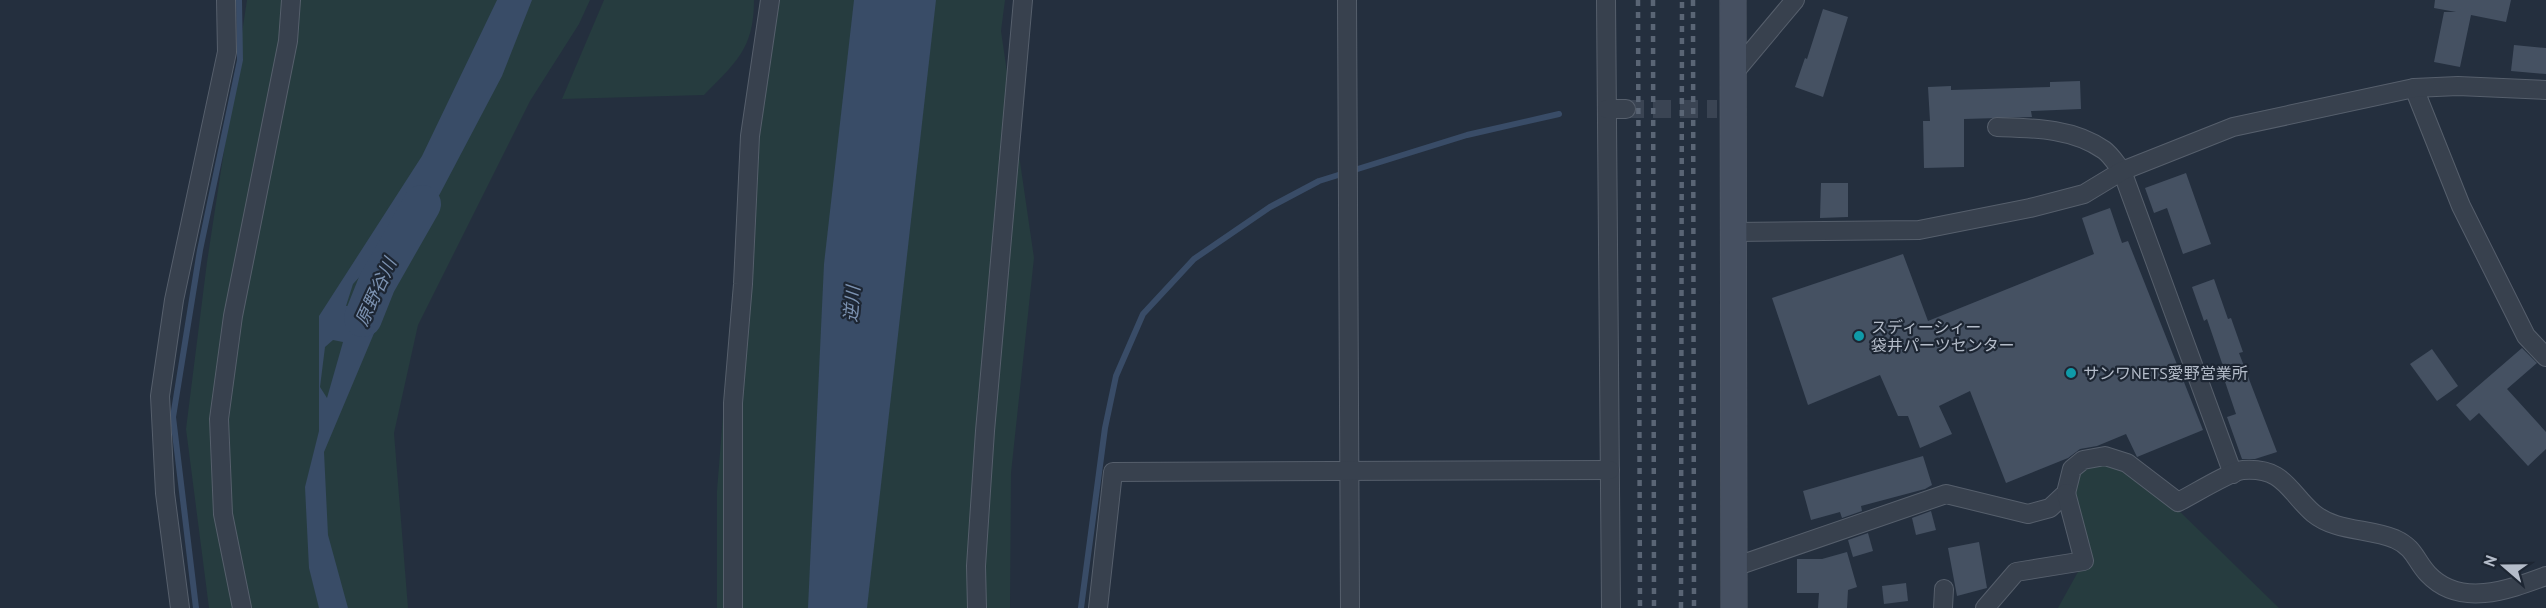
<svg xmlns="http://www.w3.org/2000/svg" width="2546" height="608" font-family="'PT Sans','Noto Sans JP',sans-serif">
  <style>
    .green { fill: #263c3f }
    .water { fill: #394c67; fill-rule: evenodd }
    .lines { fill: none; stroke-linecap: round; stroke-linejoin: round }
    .stream { stroke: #394c67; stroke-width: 6 }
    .river { stroke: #394c67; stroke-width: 38 }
    .building { fill: #455162 }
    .street-tunnel { stroke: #3a4453; stroke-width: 18; stroke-dasharray: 18 9; stroke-linecap: butt }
    .street-casing { stroke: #565f6c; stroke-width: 20 }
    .secondary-casing { stroke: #565f6c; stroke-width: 27 }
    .street { stroke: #38414e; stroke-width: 18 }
    .secondary { stroke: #465061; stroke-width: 26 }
    .rail { stroke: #5a6575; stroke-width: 4.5; stroke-dasharray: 6 6; stroke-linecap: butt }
    .culture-dot { fill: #0f9aa8; stroke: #1d2633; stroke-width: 2 }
    .labels { text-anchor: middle; stroke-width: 4.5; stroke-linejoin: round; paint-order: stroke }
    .poi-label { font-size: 16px; fill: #b4bcc9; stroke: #1d2633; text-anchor: start }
    .water-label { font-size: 18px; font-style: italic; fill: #7c92b1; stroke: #1d2633 }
  </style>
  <rect width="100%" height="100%" fill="#242f3e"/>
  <g class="green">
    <path d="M247,0H590L579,24L530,101L418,325L394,433L408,608H209L186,429L207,262Z"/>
    <path d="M604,0H754C754,49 736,62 704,95L562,99Z"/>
    <path d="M770,0H1005L1001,31L1034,258L1011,473L1010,608H717V491L738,225Z"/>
    <path d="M2095,458L2139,472L2279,608H2058L2084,561L2068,485Z"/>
  </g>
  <g class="water">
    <path d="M497,0H532L502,76L404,262L324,452L328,535L348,608H319L309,568L305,487L319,431V316L422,156ZM386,248L401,250L357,306H346L353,284ZM333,340L343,342L327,398L320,387L325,347Z"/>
    <path d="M854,0H936L867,608H808L824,264Z"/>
  </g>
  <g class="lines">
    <g class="stream">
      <path d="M196,608L173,417L200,250L240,60L239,0"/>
      <path d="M1081,608L1105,428L1116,376L1143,314L1194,259L1270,207L1319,181L1467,135L1559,114"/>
    </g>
    <path class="river" d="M363,318L377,283L422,204"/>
  </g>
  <g class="building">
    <path d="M2435,0H2511L2506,22L2471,15L2460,67L2434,62L2444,12H2456L2434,8Z"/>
    <path d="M1823,9L1848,17L1823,97L1795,87L1805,58L1807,59Z"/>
    <path d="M2514,45L2546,48V74L2511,71Z"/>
    <path d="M2080,81L2081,109L2031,111L2032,117L1964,119V167L1924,168L1923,121H1930L1928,87L1951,86V90L2050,87V82Z"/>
    <path d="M2186,173L2211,244L2183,254L2167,208L2154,213L2145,188Z"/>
    <path d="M1821,183H1848V217L1820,218Z"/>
    <path d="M2110,208L2122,243L2128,241L2203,430L2137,457L2126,434L2097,446L2080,449L2068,458L2006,483L1970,391L1939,406L1952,434L1920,448L1908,416H1898L1880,375L1808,405L1772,298L1903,254L1928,321L2094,254L2082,218Z"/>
    <path d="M2214,279L2228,319L2231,318L2243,352L2239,353L2277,452L2255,459H2242L2227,417L2236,414L2220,367L2223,366L2207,319L2204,321L2192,287Z"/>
    <path d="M2522,348L2537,363L2507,389L2546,432V449L2528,466L2479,413L2470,421L2456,405Z"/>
    <path d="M2432,349L2458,386L2437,401L2410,364Z"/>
    <path d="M1923,456L1932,485L1925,489L1861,506L1862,511L1842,518L1840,512L1811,520L1803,491Z"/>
    <path d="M1931,511L1936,530L1916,535L1912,518Z"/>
    <path d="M1868,533L1873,551L1853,557L1848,540Z"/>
    <path d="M1979,542L1987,588L1957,596L1948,548Z"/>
    <path d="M1847,552L1857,587L1848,590L1847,608H1818L1819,593H1797V559H1822Z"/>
    <path d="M1906,583L1908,601L1884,604L1882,586Z"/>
  </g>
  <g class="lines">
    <path class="street-tunnel" d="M1626,109H1717"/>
    <defs>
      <g id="street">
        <path d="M1347,0L1350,608"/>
        <path d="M1606,0L1611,608"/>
        <path d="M1733,74L1795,0"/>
        <path d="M2414,88L2461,206L2526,336L2546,357"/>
        <path d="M1607,109H1626"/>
        <path d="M1997,127C2033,128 2073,128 2104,150C2111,155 2117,165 2122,171L2233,474"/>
        <path d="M1733,232L1919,230L2030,208L2084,194L2122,171L2233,127L2414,88L2458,86L2546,90"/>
        <path d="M1734,567L1946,494L2028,514L2050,508L2066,493L2072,469L2083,460L2105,456L2127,463L2178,502C2192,495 2231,471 2243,470C2284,467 2288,491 2313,513C2336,532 2369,528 2395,539C2415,548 2415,560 2428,574C2460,608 2508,590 2546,576"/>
        <path d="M180,608L165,493L160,396L174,300L227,52L226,0"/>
        <path d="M242,608L223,514L219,419L233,316L288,41L291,0"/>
        <path d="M733,608V403L743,284L750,136L770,0"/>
        <path d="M977,608L976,566L985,431L1023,0"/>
        <path d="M1098,608L1113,472L1610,470"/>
        <path d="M1943,608L1944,589"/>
        <path d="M1985,608L2016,572L2084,561L2066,493"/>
      </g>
      <path id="secondary" d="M1733,0L1734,608"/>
    </defs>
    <use href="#street" class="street-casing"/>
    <use href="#secondary" class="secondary-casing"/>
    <use href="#street" class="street"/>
    <use href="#secondary" class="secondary"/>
    <g class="rail">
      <path d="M1638,0L1640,608"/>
      <path d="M1653,0L1654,608"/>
      <path d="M1693,0L1694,608"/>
      <path d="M1681,608L1682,0"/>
    </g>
  </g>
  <g class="culture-dot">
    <circle cx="1859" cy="336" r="6"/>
    <circle cx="2071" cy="373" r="6"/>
  </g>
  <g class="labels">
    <g class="poi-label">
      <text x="1871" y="333">スディーシィー<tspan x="1871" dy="18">袋井パーツセンター</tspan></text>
      <text x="2083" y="379">サンワNETS愛野営業所</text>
    </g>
    <g class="water-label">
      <text transform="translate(376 292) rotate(-65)" y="6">原野谷川</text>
      <text transform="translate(852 304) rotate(-85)" y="6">逆川</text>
    </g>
  </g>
  <g transform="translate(2504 566) rotate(290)" stroke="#1d2633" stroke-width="4.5" paint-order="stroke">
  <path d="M0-4.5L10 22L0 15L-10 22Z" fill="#b4bcc9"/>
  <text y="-9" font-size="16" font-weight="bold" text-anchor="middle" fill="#b4bcc9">N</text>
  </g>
</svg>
